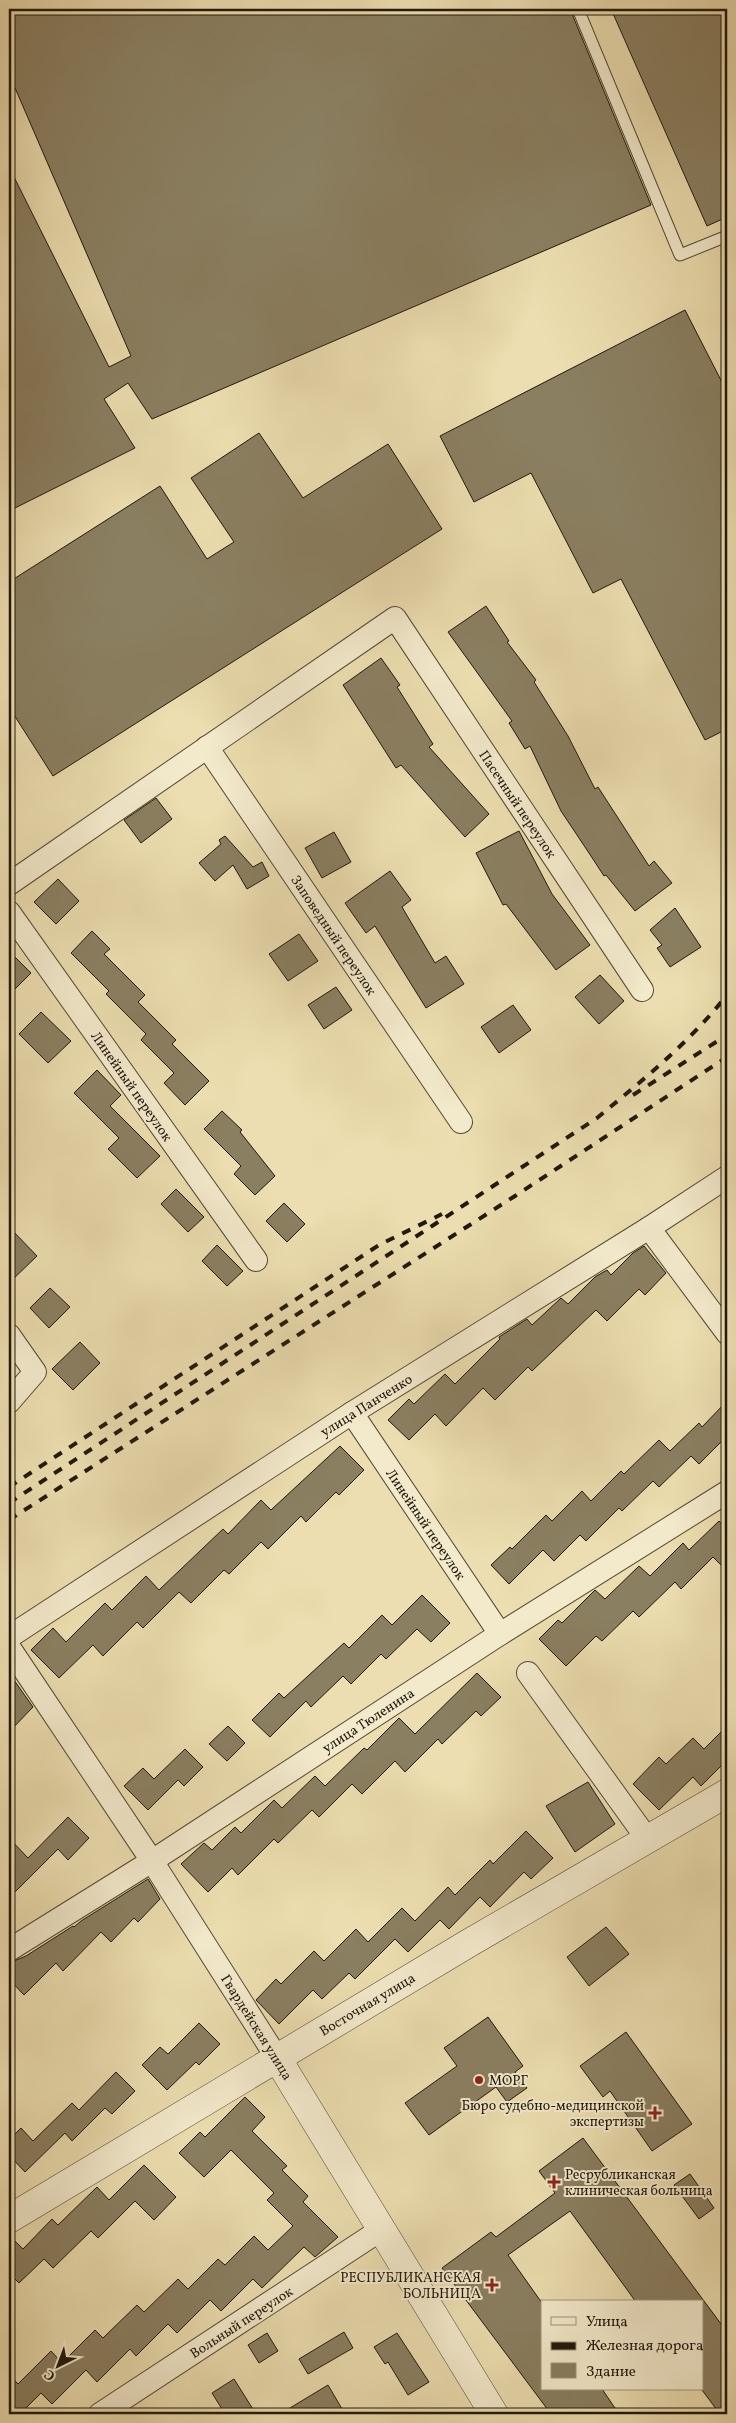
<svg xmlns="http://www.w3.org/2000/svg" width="736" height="2423" font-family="Vollkorn,serif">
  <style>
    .building { fill: #8a7f61; stroke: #20180c }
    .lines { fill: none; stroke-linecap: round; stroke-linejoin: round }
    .service-casing { stroke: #534a35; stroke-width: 13 }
    .minor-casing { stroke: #534a35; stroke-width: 24 }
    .tertiary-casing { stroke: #534a35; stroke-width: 29 }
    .service { stroke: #f3eacc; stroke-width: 11 }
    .minor { stroke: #f3eacc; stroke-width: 22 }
    .tertiary { stroke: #f3eacc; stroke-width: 28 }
    .rail { stroke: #20180c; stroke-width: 4; stroke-dasharray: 9 9; stroke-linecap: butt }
    .poi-dot { fill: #8f2418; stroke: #f3eacc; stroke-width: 2 }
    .labels { text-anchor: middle; stroke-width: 4; stroke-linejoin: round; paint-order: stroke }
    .street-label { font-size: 14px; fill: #20180c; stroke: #f3eacc }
    .poi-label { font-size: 14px; fill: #20180c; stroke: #f3eacc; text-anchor: start }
  </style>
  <rect width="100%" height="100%" fill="#ecdeb0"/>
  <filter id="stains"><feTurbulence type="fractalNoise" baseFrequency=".004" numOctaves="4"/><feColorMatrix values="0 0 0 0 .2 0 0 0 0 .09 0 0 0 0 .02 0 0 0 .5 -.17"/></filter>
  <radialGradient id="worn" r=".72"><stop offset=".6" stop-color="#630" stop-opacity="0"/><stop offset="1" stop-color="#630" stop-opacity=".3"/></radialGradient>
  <g class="building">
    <path d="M9,9H570L651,205L152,419L128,383L104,399L135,448L9,511V167L109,367L131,356L9,74Z"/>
    <path d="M611,9H727V217L707,226Z"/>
    <path d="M685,310L727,392V729L705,740L621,579L593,593L531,473L474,502L440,436Z"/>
    <path d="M259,433L303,498L388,444L442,529L53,776L9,707V582L160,486L207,559L234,542L191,478Z"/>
    <path d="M486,606L509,641L507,642L536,680L534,682L568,736L595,789L598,787L649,866L654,861L672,883L635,911L606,875L604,876L587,850L561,811L530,746L525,749L509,723L512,721L448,632Z"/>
    <path d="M381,658L400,685L397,687L433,744L429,747L489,814L465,837L401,765L396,768L343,685Z"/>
    <path d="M156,798L172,819L141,843L124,820Z"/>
    <path d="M519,831L552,894L590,945L556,970L506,904L503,905L476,853Z"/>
    <path d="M334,832L351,862L322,878L305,848Z"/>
    <path d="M225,836L253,867L262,862L269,876L247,889L233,865L215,881L199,863L221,844L219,840Z"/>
    <path d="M390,871L411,900L402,907L435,963L446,956L464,984L426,1008L375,926L366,933L345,903Z"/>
    <path d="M58,879L79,901L56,924L34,902Z"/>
    <path d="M675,908L701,947L670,967L657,948L662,945L650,930Z"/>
    <path d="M92,931L110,949L104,954L145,995L138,1002L176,1040L172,1044L209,1081L185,1105L164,1083L174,1073L141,1040L146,1034L106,994L109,991L71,953Z"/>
    <path d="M299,934L318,961L288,981L269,954Z"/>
    <path d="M9,951L31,973L9,995Z"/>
    <path d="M600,975L624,1001L599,1024L575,997Z"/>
    <path d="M336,987L352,1010L324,1029L308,1005Z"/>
    <path d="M513,1005L531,1030L499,1053L481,1027Z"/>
    <path d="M41,1012L71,1041L48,1063L19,1034Z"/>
    <path d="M97,1070L121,1095L110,1106L160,1156L137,1178L108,1149L119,1138L74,1093Z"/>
    <path d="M222,1111L242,1130L240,1132L275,1176L255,1195L234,1174L241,1166L204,1129Z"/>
    <path d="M176,1189L204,1217L188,1232L161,1204Z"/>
    <path d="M284,1203L305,1224L287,1242L266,1221Z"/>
    <path d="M9,1227L37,1256L9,1283Z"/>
    <path d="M217,1245L243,1271L227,1286L202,1261Z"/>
    <path d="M644,1246L666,1273L645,1295L639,1289L607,1321L596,1310L532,1371L528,1367L495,1400L483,1388L446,1426L435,1414L409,1440L388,1420L409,1399L414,1404L445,1374L455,1384L500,1339L499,1337L527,1319L532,1325L561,1298L568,1304L595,1277L607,1270L611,1275L633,1253Z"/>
    <path d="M50,1288L70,1307L49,1328L30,1308Z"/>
    <path d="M80,1342L100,1363L73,1390L52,1369Z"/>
    <path d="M727,1401V1436L699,1464L691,1456L659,1487L653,1481L622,1511L619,1508L586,1541L580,1535L554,1561L543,1550L509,1584L491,1565L510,1547L512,1549L546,1515L552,1521L582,1491L591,1501L621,1471L624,1474L659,1440L670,1451L699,1423L702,1427Z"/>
    <path d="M340,1446L364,1470L339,1495L336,1492L306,1522L301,1516L268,1549L261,1542L229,1574L224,1570L191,1603L179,1592L143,1628L137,1622L103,1656L93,1645L59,1678L31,1650L53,1628L66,1642L105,1603L112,1610L146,1576L159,1590L223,1529L228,1534L261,1500L271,1510Z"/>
    <path d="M719,1521L727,1530V1571L713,1557L681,1589L675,1582L639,1617L633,1611L602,1641L596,1636L566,1666L539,1639L558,1620L562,1623L595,1590L605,1599L639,1566L650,1576L683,1543L689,1550Z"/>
    <path d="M422,1595L450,1623L431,1642L417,1629L386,1659L381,1654L351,1684L343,1676L311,1707L306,1701L270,1737L252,1720L279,1693L284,1698L344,1643L349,1648L382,1615L392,1625Z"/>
    <path d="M9,1673L33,1707L9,1732Z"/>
    <path d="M477,1673L501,1697L481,1716L476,1711L442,1744L438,1739L405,1772L395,1761L362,1794L352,1784L319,1817L312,1810L278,1843L274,1839L238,1875L232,1868L208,1892L181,1864L204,1843L212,1850L235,1827L241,1833L274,1800L282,1808L315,1776L325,1786L364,1748L367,1750L399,1718L415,1734Z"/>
    <path d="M228,1726L245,1743L227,1761L209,1744Z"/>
    <path d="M727,1726V1760L701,1786L693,1777L659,1810L633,1784L659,1757L666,1764L693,1738L704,1749Z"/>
    <path d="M185,1749L203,1767L184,1786L178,1780L148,1810L124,1786L143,1768L154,1779Z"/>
    <path d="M588,1782L615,1824L575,1852L546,1806Z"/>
    <path d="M68,1817L89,1838L68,1860L58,1849L9,1898V1838L28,1858Z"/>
    <path d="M526,1831L553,1858L531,1879L524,1872L490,1907L480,1897L449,1929L440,1920L408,1952L395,1939L355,1979L349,1973L322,1999L313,1990L279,2024L256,2000L276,1979L281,1984L314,1951L324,1961L356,1929L368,1942L402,1908L415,1921L448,1887L455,1895L490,1860L493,1864Z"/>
    <path d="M148,1879L160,1899L138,1922L134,1918L111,1942L101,1932L63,1971L56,1963L24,1995L9,1979V1963L26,1956L73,1926L74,1927L81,1921Z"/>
    <path d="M606,1927L629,1954L589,1986L567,1957Z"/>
    <path d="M488,2017L523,2066L515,2072L527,2088L507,2102L496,2087L429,2135L405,2103L457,2066L444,2048Z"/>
    <path d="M199,2023L220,2044L199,2065L196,2062L167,2090L142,2065L160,2047L168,2054Z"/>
    <path d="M626,2032L692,2124L652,2151L610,2091L603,2097L580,2066Z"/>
    <path d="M116,2072L135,2091L112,2114L105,2108L72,2141L65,2133L25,2172L9,2155V2140L21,2128L33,2141L72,2103L79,2110Z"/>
    <path d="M245,2097L265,2117L252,2131L287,2166L282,2170L308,2196L303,2202L338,2237L315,2257L304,2247L262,2288L253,2279L221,2311L210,2300L177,2333L168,2324L136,2356L130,2349L97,2382L86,2370L52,2404L41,2393L20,2414H9V2374L18,2384L51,2351L62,2363L95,2330L103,2338L137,2305L144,2312L178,2279L188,2289L218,2259L225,2265L254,2236L268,2250L293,2226L267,2200L274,2193L231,2150L204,2177L179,2153L200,2132L205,2137Z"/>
    <path d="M583,2138L727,2332V2414H720L702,2390V2302H636L570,2211L508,2255L542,2303V2389H602L619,2414H551L442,2268L491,2232L496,2237L555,2193L539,2171Z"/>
    <path d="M144,2165L176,2197L154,2220L135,2201L98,2238L91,2231L53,2268L44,2259L19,2283L9,2273V2235L23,2249L52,2219L58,2225L97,2187L109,2200Z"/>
    <path d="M690,2174L714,2208L699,2219L674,2185Z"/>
    <path d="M344,2332L353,2348L308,2374L299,2359Z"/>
    <path d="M267,2333L278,2351L259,2363L248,2345Z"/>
    <path d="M397,2333L429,2382L408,2395L388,2362L385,2364L374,2347Z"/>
    <path d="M234,2379L256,2414H225L212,2393Z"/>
    <path d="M328,2385L345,2414H280Z"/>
  </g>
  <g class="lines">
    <defs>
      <path id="service" d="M578,9L680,255L727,236"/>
      <g id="minor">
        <path d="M207,747L461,1122"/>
        <path d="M9,884L395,618L642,990"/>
        <path d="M9,912L256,1260"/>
        <path d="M649,1228L727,1333"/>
        <path d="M9,1335L35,1372L9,1402"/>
        <path d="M352,1413L500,1634"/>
        <path d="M9,1637L352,1413L649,1228L727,1177"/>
        <path d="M9,1647L152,1861L277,2058"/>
        <path d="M528,1673L648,1840"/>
        <path d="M9,1950L152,1861L500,1634L727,1492"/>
        <path d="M100,2414L382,2229"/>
      </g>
      <g id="tertiary">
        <path d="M277,2058L494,2414"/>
        <path d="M9,2219L469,1943L727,1793"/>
      </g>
    </defs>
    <use href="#service" class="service-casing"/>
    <use href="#minor" class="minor-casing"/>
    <use href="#tertiary" class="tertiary-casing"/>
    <use href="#service" class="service"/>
    <use href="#minor" class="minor"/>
    <use href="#tertiary" class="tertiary"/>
    <g class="rail">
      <path d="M633,1095L727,1035"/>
      <path d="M9,1487L379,1245L442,1214"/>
      <path d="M9,1503L597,1118C643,1080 690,1042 727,995"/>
      <path d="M9,1520L515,1196L727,1057"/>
    </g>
  </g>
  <g class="poi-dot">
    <circle cx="479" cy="2080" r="5"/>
    <path d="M652.5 2105.5h5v5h5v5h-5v5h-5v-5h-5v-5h5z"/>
    <path d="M551.5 2174.5h5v5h5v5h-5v5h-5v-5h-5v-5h5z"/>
    <path d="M489.5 2277.5h5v5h5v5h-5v5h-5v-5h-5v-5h5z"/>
  </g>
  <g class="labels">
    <g class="street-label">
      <text transform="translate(518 804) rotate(56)" y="5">Пасечный переулок</text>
      <text transform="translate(334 935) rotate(56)" y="5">Заповедный переулок</text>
      <text transform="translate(132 1086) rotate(55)" y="5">Линейный переулок</text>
      <text transform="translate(366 1405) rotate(-32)" y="5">улица Панченко</text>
      <text transform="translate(426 1524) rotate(56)" y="5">Линейный переулок</text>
      <text transform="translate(368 1720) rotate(-33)" y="5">улица Тюленина</text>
      <text transform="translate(367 2004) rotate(-31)" y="5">Восточная улица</text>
      <text transform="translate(257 2027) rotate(58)" y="5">Гвардейская улица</text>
      <text transform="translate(241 2322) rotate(-33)" y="5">Вольный переулок</text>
    </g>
    <g class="poi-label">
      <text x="489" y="2085">МОРГ</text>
      <text x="644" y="2110" text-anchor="end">Бюро судебно-медицинской<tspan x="644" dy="16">экспертизы</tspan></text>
      <text x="565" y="2179">Ресрубликанская<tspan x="565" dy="16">клиническая больница</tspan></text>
      <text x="481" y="2282" text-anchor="end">РЕСПУБЛИКАНСКАЯ<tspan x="481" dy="16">БОЛЬНИЦА</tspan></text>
    </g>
  </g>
  <rect width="736" height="2423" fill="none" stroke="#ecdeb0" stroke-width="30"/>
  <rect x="10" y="10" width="716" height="2403" fill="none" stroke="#20180c" stroke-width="2.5"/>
  <rect x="15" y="15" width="706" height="2393" fill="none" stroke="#20180c"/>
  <rect x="541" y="2300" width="162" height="90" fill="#f3eacc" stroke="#9f967f"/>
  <rect x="551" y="2317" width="25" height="8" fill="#f3eacc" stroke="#9f967f"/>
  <text x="586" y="2326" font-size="15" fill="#20180c">Улица</text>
  <rect x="551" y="2342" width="25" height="8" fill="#20180c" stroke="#9f967f"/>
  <text x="586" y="2350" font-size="15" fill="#20180c">Железная дорога</text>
  <rect x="551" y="2363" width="25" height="15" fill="#8a7f61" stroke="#9f967f"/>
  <text x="586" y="2376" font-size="15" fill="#20180c">Здание</text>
  <g transform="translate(58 2366) rotate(222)" stroke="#f3eacc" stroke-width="4" paint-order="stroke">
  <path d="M0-4L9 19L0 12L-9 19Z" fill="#20180c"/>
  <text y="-8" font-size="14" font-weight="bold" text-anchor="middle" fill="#20180c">С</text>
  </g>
  <rect width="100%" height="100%" filter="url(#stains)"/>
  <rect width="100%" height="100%" fill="url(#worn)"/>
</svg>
